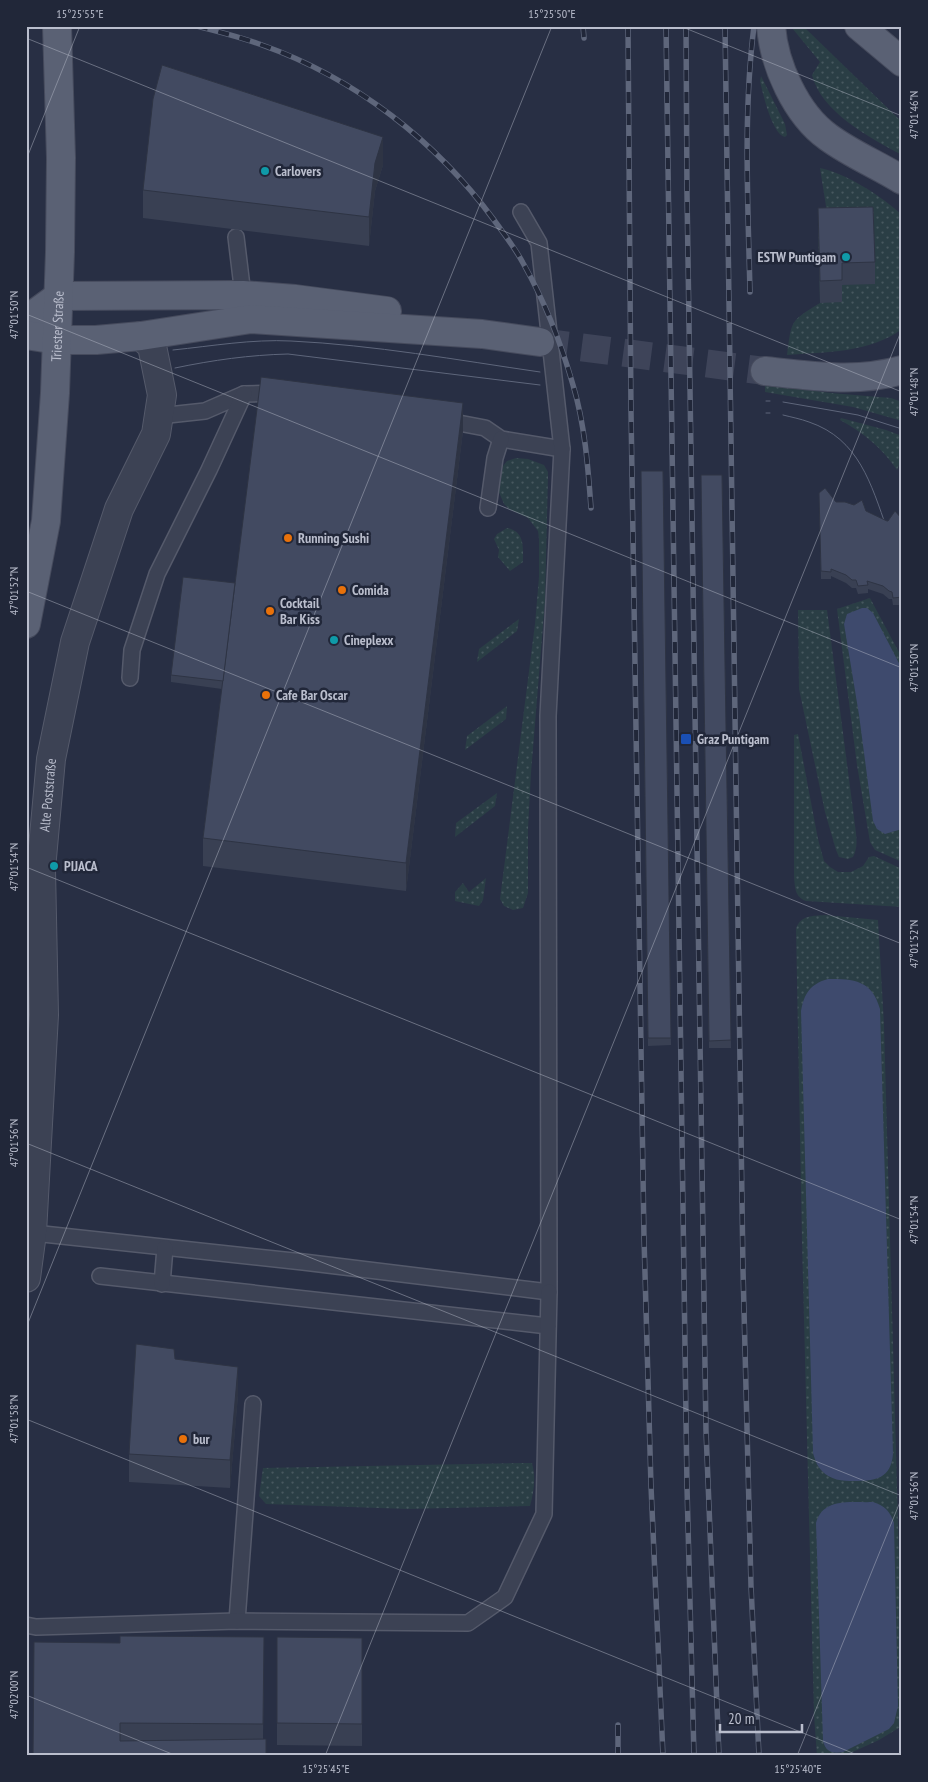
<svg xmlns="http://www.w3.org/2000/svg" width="928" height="1782" font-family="'PT Sans Narrow',sans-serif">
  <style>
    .grass { fill: url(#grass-dots) }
    .water { fill: #3e4a6d }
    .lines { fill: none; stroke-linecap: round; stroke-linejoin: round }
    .primary-tunnel { stroke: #3e4459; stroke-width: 28; stroke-dasharray: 28 14; stroke-linecap: butt }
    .service-casing { stroke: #555a6b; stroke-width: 18 }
    .minor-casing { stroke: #555a6b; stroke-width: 30 }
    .primary-casing { stroke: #464b5d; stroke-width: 30 }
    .service { stroke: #3c4254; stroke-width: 15 }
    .minor { stroke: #3c4254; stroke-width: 28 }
    .primary { stroke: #5a6174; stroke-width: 28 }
    .tram { stroke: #5e667b; stroke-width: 1 }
    .rail-casing { stroke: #5e667b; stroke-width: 5.5 }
    .rail { stroke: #212739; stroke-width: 4; stroke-dasharray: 11; stroke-linecap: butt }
    .wall { fill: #394053 }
    .shaded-wall { fill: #2e3444 }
    .building { fill: #424a61; stroke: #2e3444 }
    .ticks { fill: none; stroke: #babecd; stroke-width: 1; stroke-opacity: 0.45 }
    .culture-dot { fill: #0f9aa8; stroke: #212739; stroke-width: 2 }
    .food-dot { fill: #e8710a; stroke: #212739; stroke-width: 2 }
    .transit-dot { fill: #1a4fb4; stroke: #212739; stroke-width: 2 }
    .labels { text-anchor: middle; stroke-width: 5; stroke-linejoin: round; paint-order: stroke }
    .poi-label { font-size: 14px; font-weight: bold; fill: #babecd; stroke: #212739; text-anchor: start }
    .street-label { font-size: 14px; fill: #babecd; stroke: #212739 }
    .neatline { fill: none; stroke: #babecd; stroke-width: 2 }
    .ticks-label { font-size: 12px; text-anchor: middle; fill: #babecd }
  </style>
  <defs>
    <pattern id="grass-dots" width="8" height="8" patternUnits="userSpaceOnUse" patternTransform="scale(1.25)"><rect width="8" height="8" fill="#2a3e45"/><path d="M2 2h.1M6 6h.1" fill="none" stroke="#47585f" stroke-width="1.8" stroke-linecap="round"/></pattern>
  </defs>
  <rect width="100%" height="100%" fill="#282f44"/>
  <g class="grass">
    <path d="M792,26H803L902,122V155C870,138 821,112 812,75L820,62L792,28Z"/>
    <path d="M761,76L785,124L787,135L785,137C772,134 763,94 760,81Z"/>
    <path d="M820,168C846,173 883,197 902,215V329C870,353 825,352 787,355C792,320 789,322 820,303L818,230L828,219Z"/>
    <path d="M765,384L831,393L891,398L902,402V421L853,407L765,392Z"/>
    <path d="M841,418L886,430L902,436V458L897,470C882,448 864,433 840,420Z"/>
    <path d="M516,458L528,459L544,465L548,472V476L545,601L531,773L528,829V893L523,908L513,910L504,906L500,899L535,624L539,577V539L538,531L528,518L509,509L504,504L498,490L503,466L507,461Z"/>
    <path d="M507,528C525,531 523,547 523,562L510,571L498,557L499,550L494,539L497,534Z"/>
    <path d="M870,598L902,658V862L875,850L870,842L857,765L837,609Z"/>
    <path d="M798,610H827L856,833C857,842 857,849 853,857L848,859L839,857L836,850L825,812L799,689Z"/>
    <path d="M519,619L517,631L477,662L479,649Z"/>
    <path d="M507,706L506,719L465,750L467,736Z"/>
    <path d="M798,734L818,839L824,861L830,867L838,872H851L863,866L869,857L874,856L902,869V907L806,901C795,897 795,888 794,877V735Z"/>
    <path d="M497,793L495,806L455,837L456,823Z"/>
    <path d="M486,878L483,900L479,906L455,901V892L463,883L469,892Z"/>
    <path d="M825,915L878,920L884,1025L902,1666V1726L879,1740L844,1756H817L814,1715L802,1240L796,929C800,915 813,916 825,915Z"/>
    <path d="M522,1463H532C536,1478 534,1491 530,1506L408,1509L266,1504L259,1496L263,1468Z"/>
  </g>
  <g class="water">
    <path d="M862,608H867L873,613L902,669V829L885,834L877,829L873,821L859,715L844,624L847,614Z"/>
    <path d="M828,979C854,979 872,980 880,1009L893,1454C891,1479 875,1481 854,1481C842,1481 830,1480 822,1471C817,1466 815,1460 813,1453L801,1011C804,994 810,984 828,979Z"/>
    <path d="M873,1502C885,1506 890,1511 894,1523L898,1706L894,1723L889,1729L843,1752C832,1754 826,1752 823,1741L816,1523C823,1497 852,1503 873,1502Z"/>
  </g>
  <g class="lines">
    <path class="primary-tunnel" d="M540,342L765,371"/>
    <defs>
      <g id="service">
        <path d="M236,237L243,295"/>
        <path d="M159,416L205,411L244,394L278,393"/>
        <path d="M443,420L485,428L501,439L562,449"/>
        <path d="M488,508L495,458L501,439"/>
        <path d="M130,678L132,650L157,574L209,470L244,394"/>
        <path d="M26,1234H43L303,1262L549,1292L548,716L562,449L539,243L521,212"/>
        <path d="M100,1276L548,1326"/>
        <path d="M162,1284L165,1248"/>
        <path d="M237,1621L253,1404"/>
        <path d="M26,1625L36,1627L237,1621L468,1623L505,1597L544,1514L549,1292"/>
      </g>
      <g id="minor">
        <path id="s1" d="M26,1278L32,1233L44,1015L41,869L51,759L75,642L119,509L156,434L162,395L152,346L141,336"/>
      </g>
      <g id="primary">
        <path d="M771,26C774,65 796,114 828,137C851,154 878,165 902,180"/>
        <path d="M859,26L902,62"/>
        <path d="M26,320L59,296L243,295L295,299L387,311"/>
        <path d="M26,335L57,340H96L141,336L251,319L482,334L540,342"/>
        <path d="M765,371C811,376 857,383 902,370"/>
        <path id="s2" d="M26,624L46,521L55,393L60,252L61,158L57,26"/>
      </g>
    </defs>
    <use href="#service" class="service-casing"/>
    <use href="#minor" class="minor-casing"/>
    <use href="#primary" class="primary-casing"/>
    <use href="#service" class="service"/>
    <use href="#minor" class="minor"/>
    <use href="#primary" class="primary"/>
    <g class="tram">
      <path d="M173,350C212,346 252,339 291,341C374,345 457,360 540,372"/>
      <path d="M175,368C213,360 250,355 288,354L540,385"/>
      <path d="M766,401H770"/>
      <path d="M783,402L858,415L902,429"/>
      <path d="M766,413H770"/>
      <path d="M783,415C791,417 801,419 809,422C859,439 871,484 887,529"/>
    </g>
    <defs>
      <g id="rail">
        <path d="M197,26C219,32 241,37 262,45C355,78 436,141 494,220C504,234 515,248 523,263C545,302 561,343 573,385C585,425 588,467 591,508"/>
        <path d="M583,26L584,38"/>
        <path d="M628,26L631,411L644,1238L651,1486L663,1756"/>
        <path d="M666,26L687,1487L694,1756"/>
        <path d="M686,26L687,193L706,1431L719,1756"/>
        <path d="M725,26L743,1270L751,1586L759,1756"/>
        <path d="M750,292C748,204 743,114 754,26"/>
        <path d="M618,1725V1756"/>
      </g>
    </defs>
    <use href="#rail" class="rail-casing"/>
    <use href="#rail" class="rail"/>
  </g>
  <g class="wall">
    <path d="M383,165L375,191L369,246L143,218V190Z"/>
    <path d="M818,208L875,262V284L842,285V302L820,303Z"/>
    <path d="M463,431L406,891L203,866V838L222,689L171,682V675Z"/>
    <path d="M641,471H663L671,1045L648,1046Z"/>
    <path d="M701,475H722L731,1048H709Z"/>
    <path d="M819,493L836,502L866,511L887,521L902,519V605H893L892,599H889L883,594L868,589V593L858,594L856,588H852L846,583L831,576V579H821Z"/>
    <path d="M238,1395L230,1488L129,1482V1454Z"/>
    <path d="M264,1637L263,1739L33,1756L120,1643Z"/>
    <path d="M277,1637L362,1638V1746L277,1745Z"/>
  </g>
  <g class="shaded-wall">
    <path d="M383,137V165L375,191L369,246V217L375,163Z"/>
    <path d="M463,403V431L406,891V863Z"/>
    <path d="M238,1367V1395L230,1488V1460Z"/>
  </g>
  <g class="building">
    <path d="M162,65L383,137L375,163L369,217L143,190L153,99Z"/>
    <path d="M873,207L875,262L842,263V280L820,281L818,208Z"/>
    <path d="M261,377L463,403L406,863L203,838Z"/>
    <path d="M641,471H663L671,1038H648Z"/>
    <path d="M701,475H722L731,1040L709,1041Z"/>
    <path d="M825,488L836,502H845L854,505L862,500L866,511L887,521H888L895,511L902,519V597L893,598L892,592L889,591L883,586L867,581L868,585L858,586L856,580H852L846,575L831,569V572L821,571L819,493Z"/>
    <path d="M183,577L235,583L223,681L171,675Z"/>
    <path d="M136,1344L174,1349L175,1359L238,1367L230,1460L129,1454Z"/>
    <path d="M120,1636L264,1637L263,1724L120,1723V1741L266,1739V1756H33L34,1642L120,1643Z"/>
    <path d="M277,1637L362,1638V1724L277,1723Z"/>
  </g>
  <path class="ticks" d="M680,26L902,116M26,38L902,392M26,160L80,26M26,314L902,668M26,591L902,944M26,867L902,1220M26,1143L902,1496M26,1328L552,26M26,1419L860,1756M26,1695L177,1756M325,1756L902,329M797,1756L902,1497"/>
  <g class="culture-dot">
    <circle cx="265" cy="171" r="5"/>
    <circle cx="846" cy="257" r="5"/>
    <circle cx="334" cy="640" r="5"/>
    <circle cx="54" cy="866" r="5"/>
  </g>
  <g class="food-dot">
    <circle cx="288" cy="538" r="5"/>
    <circle cx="342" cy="590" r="5"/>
    <circle cx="270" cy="611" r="5"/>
    <circle cx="266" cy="695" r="5"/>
    <circle cx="183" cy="1439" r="5"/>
  </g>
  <rect class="transit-dot" x="680" y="733" width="12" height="12" rx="2.5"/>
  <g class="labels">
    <g class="poi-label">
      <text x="275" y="176">Carlovers</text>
      <text x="836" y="262" text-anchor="end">ESTW Puntigam</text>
      <text x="298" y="543">Running Sushi</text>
      <text x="352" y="595">Comida</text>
      <text x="280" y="608">Cocktail<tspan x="280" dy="16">Bar Kiss</tspan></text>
      <text x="344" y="645">Cineplexx</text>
      <text x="276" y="700">Cafe Bar Oscar</text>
      <text x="697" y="744">Graz Puntigam</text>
      <text x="64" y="871">PIJACA</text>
      <text x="193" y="1444">bur</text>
    </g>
    <g class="street-label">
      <text dy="5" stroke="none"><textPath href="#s2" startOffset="300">Triester Straße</textPath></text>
      <text dy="5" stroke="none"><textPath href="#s1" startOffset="484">Alte Poststraße</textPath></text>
    </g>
  </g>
  <rect width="928" height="1782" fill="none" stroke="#212739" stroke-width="55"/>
  <path d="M720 1724v8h82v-8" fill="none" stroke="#babecd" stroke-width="2.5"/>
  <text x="728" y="1724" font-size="15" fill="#babecd" stroke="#212739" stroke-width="4" paint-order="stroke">20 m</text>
  <rect x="28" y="28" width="872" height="1726" class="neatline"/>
  <g class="ticks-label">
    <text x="80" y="18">15°25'55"E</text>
    <text x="552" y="18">15°25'50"E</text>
    <text transform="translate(914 115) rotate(-90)" y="4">47°01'46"N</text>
    <text transform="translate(14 315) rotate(-90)" y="4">47°01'50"N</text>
    <text transform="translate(914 392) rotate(-90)" y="4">47°01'48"N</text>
    <text transform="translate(14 591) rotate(-90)" y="4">47°01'52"N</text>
    <text transform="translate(914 668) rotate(-90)" y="4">47°01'50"N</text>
    <text transform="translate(14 867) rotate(-90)" y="4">47°01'54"N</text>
    <text transform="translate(914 944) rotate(-90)" y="4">47°01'52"N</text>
    <text transform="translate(14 1143) rotate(-90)" y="4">47°01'56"N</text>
    <text transform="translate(914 1220) rotate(-90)" y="4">47°01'54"N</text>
    <text transform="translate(14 1419) rotate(-90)" y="4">47°01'58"N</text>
    <text transform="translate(914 1496) rotate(-90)" y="4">47°01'56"N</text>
    <text transform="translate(14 1695) rotate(-90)" y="4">47°02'00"N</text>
    <text x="326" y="1773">15°25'45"E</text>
    <text x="798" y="1773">15°25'40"E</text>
  </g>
</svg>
